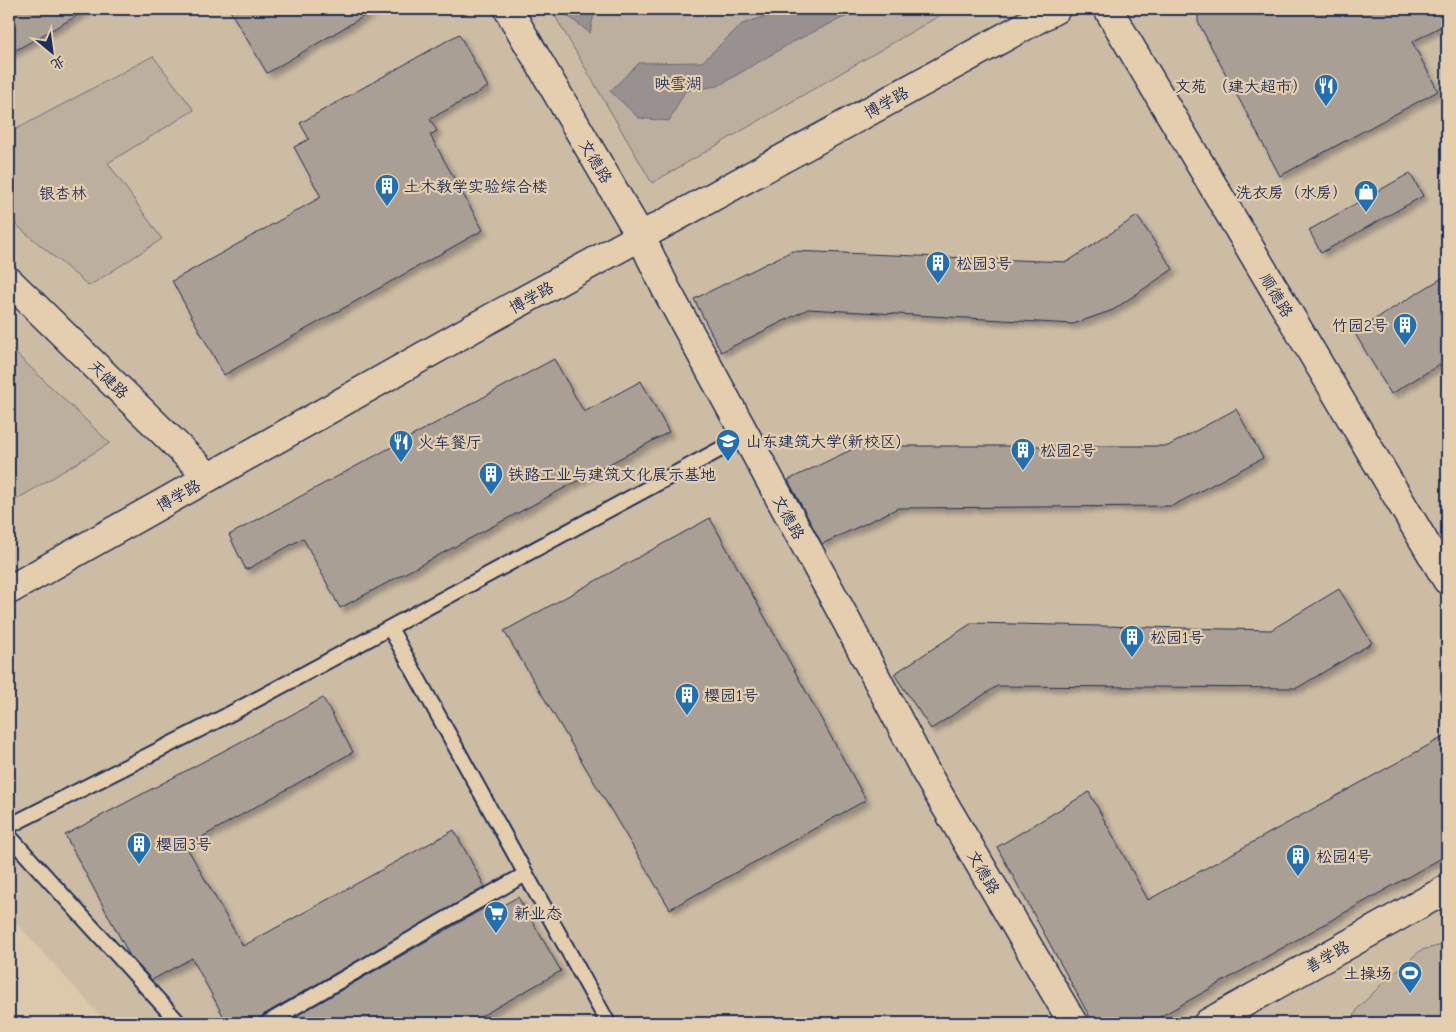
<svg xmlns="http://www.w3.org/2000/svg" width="1456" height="1032" font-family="'Comic Neue','LXGW WenKai TC',sans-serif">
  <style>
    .built { fill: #cdbca4 }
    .green { fill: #bcaf9d; stroke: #6c6f7e }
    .water { fill: #98918f; stroke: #666a7b }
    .building { fill: #aa9f95; stroke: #1b2f5e; filter: url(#shadow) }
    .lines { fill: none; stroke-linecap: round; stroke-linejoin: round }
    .service-casing { stroke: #1b2f5e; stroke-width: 18 }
    .minor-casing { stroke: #1b2f5e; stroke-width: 31 }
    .service { stroke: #e4cead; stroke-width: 14 }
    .minor { stroke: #e4cead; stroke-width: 28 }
    .labels { text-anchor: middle; stroke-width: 4.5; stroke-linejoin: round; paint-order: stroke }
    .park-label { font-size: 16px; fill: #2b3c64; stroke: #e4cead }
    .poi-label { font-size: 16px; fill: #1b2f5e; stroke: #e4cead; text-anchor: start }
    .street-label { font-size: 16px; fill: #1b2f5e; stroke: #e4cead }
  </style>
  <defs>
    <filter id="shadow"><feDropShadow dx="4.5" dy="4.5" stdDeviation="2.5" flood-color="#0004"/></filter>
  </defs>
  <rect width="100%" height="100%" fill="#dcc8aa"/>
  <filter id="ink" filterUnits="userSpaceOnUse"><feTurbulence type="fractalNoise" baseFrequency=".02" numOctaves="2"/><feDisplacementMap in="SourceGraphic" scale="10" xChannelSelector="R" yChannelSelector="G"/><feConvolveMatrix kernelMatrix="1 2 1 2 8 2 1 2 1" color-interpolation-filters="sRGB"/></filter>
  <g filter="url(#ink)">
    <path class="built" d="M9,9H1447V1023H107L9,915Z"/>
    <g class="green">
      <path d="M551,9H951L652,183Z"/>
      <path d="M153,56L194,110L108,163L162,239L89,286L9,219V133Z"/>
      <path d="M9,347L110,443L9,504Z"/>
      <path d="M1447,944V1023H1350L1358,1008L1387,979L1421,950Z"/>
    </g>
    <g class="water">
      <path d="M559,9H595L590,33Z"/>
      <path d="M788,9H869L840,19L791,43L718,86L685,91L669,121L639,118L610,91L639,63L702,62L742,24Z"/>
    </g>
    <g class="building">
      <path d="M9,9H89L9,54Z"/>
      <path d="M229,9H376L267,73Z"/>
      <path d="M1198,9H1447V23L1412,42L1438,91L1280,176L1198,22Z"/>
      <path d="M459,34L488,87L430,119L437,131L430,135L483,230L224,375L172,281L321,197L294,147L309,139L300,123Z"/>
      <path d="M1410,173L1423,196L1321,253L1309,230Z"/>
      <path d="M1137,216L1173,269L1113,310L1073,324L808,309L721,352L694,299L792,251L1067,262Z"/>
      <path d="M1447,275V360L1391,394L1354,332Z"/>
      <path d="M554,359L584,412L641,381L669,432L340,608L303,538L246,570L229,535Z"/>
      <path d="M1236,409L1263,458L1172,506L898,508L822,544L788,480L859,446H1168Z"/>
      <path d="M710,518L866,800L670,909L504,631Z"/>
      <path d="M1339,589L1372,643L1297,688L997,686L931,729L894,674L972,623L1271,630Z"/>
      <path d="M323,698L353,752L186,846L243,946L454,830L485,887L263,1015L258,1023H227L192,958L152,980L130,956L65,835Z"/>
      <path d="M1447,735V855L1149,1023H1093L997,847L1089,792L1148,900Z"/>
      <path d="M518,897L561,971L469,1023H284L493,903L496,909Z"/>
    </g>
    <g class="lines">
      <defs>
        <g id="service">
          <path d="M390,628L608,1023"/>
          <path d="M9,826L226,716L745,436"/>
          <path d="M9,836L179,1023"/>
          <path d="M267,1023L439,923L526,874"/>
        </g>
        <g id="minor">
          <path d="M508,9L641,237L666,289L846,620L925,771L1073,1023"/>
          <path d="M1108,9L1447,580"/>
          <path d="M9,281L209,477"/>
          <path d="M9,590L475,327L1056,9"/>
          <path d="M1208,1023L1447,889"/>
        </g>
      </defs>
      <use href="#service" class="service-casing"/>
      <use href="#minor" class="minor-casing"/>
      <use href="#service" class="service"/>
      <use href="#minor" class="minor"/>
    </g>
  </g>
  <defs>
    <symbol id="restaurant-pin" viewBox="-11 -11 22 30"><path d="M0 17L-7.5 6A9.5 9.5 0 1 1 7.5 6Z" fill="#1f6fb2" stroke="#e4cead"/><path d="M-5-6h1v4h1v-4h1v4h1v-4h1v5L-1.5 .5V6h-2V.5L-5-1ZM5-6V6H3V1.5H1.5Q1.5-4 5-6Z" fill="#fff"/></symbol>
    <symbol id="building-pin" viewBox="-11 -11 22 30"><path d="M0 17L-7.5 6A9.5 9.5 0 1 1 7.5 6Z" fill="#1f6fb2" stroke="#e4cead"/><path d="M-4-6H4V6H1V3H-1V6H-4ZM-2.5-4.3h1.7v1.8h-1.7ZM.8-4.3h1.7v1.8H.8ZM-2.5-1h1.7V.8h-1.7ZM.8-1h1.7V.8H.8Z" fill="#fff"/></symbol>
    <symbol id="shop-pin" viewBox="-11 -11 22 30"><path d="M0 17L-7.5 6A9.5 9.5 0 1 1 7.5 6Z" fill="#1f6fb2" stroke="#e4cead"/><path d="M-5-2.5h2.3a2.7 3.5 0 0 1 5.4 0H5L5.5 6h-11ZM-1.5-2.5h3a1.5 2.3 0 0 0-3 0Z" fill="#fff"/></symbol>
    <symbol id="university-pin" viewBox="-11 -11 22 30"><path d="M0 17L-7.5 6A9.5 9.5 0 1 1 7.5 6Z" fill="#1f6fb2" stroke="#e4cead"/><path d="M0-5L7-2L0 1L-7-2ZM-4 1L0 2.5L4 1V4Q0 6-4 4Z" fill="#fff"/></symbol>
    <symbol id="supermarket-pin" viewBox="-11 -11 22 30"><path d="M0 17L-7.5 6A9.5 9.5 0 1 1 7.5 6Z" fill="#1f6fb2" stroke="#e4cead"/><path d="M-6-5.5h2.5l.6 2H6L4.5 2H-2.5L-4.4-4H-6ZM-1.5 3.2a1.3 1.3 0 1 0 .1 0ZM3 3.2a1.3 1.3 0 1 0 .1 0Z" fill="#fff"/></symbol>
    <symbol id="stadium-pin" viewBox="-11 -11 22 30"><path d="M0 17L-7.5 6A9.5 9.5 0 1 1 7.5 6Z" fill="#1f6fb2" stroke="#e4cead"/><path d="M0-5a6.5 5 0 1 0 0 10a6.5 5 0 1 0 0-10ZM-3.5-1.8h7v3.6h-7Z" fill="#fff"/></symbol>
  </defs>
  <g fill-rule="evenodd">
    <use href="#restaurant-pin" x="1312" y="72" width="28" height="38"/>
    <use href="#building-pin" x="373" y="172" width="28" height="38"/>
    <use href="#shop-pin" x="1352" y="178" width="28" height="38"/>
    <use href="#building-pin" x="924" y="249" width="28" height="38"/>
    <use href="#building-pin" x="1391" y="311" width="28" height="38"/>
    <use href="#university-pin" x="714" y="427" width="28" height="38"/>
    <use href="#restaurant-pin" x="387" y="428" width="28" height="38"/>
    <use href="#building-pin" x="1009" y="436" width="28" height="38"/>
    <use href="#building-pin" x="477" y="460" width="28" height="38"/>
    <use href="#building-pin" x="1118" y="623" width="28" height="38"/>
    <use href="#building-pin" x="673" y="681" width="28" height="38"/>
    <use href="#building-pin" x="125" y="830" width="28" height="38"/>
    <use href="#building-pin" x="1284" y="842" width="28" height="38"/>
    <use href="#supermarket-pin" x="482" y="899" width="28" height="38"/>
    <use href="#stadium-pin" x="1396" y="959" width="28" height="38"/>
  </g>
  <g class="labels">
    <g class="park-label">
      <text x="678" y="89">映雪湖</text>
      <text x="63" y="199">银杏林</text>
    </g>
    <g class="poi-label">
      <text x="1308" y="92" text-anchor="end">文苑 （建大超市）</text>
      <text x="404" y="192">土木教学实验综合楼</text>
      <text x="1348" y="198" text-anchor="end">洗衣房（水房）</text>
      <text x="956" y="269">松园3号</text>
      <text x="1388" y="331" text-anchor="end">竹园2号</text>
      <text x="746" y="447">山东建筑大学(新校区)</text>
      <text x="418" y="448">火车餐厅</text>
      <text x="1040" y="456">松园2号</text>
      <text x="508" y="480">铁路工业与建筑文化展示基地</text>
      <text x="1150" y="643">松园1号</text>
      <text x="704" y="701">樱园1号</text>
      <text x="156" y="850">樱园3号</text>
      <text x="1316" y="862">松园4号</text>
      <text x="514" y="919">新业态</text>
      <text x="1392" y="979" text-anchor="end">土操场</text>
    </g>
    <g class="street-label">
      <text transform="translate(886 102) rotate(-29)" y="6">博学路</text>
      <text transform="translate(596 161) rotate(59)" y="6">文德路</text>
      <text transform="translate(1277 295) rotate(59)" y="6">顺德路</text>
      <text transform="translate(531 297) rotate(-29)" y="6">博学路</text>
      <text transform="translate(109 379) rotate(44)" y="6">天健路</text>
      <text transform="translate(178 495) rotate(-29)" y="6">博学路</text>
      <text transform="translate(789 517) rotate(61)" y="6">文德路</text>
      <text transform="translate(984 872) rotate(60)" y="6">文德路</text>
      <text transform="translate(1327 956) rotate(-29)" y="6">善学路</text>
    </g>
  </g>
  <rect width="1456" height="1032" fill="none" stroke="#e4cead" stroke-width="30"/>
  <rect x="15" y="15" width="1426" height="1002" fill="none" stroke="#1b2f5e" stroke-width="2" filter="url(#ink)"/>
  <g transform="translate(52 52) rotate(151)" stroke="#e4cead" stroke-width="4" paint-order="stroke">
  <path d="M0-4L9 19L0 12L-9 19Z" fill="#1b2f5e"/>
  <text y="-8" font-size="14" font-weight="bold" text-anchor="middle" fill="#1b2f5e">北</text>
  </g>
</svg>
